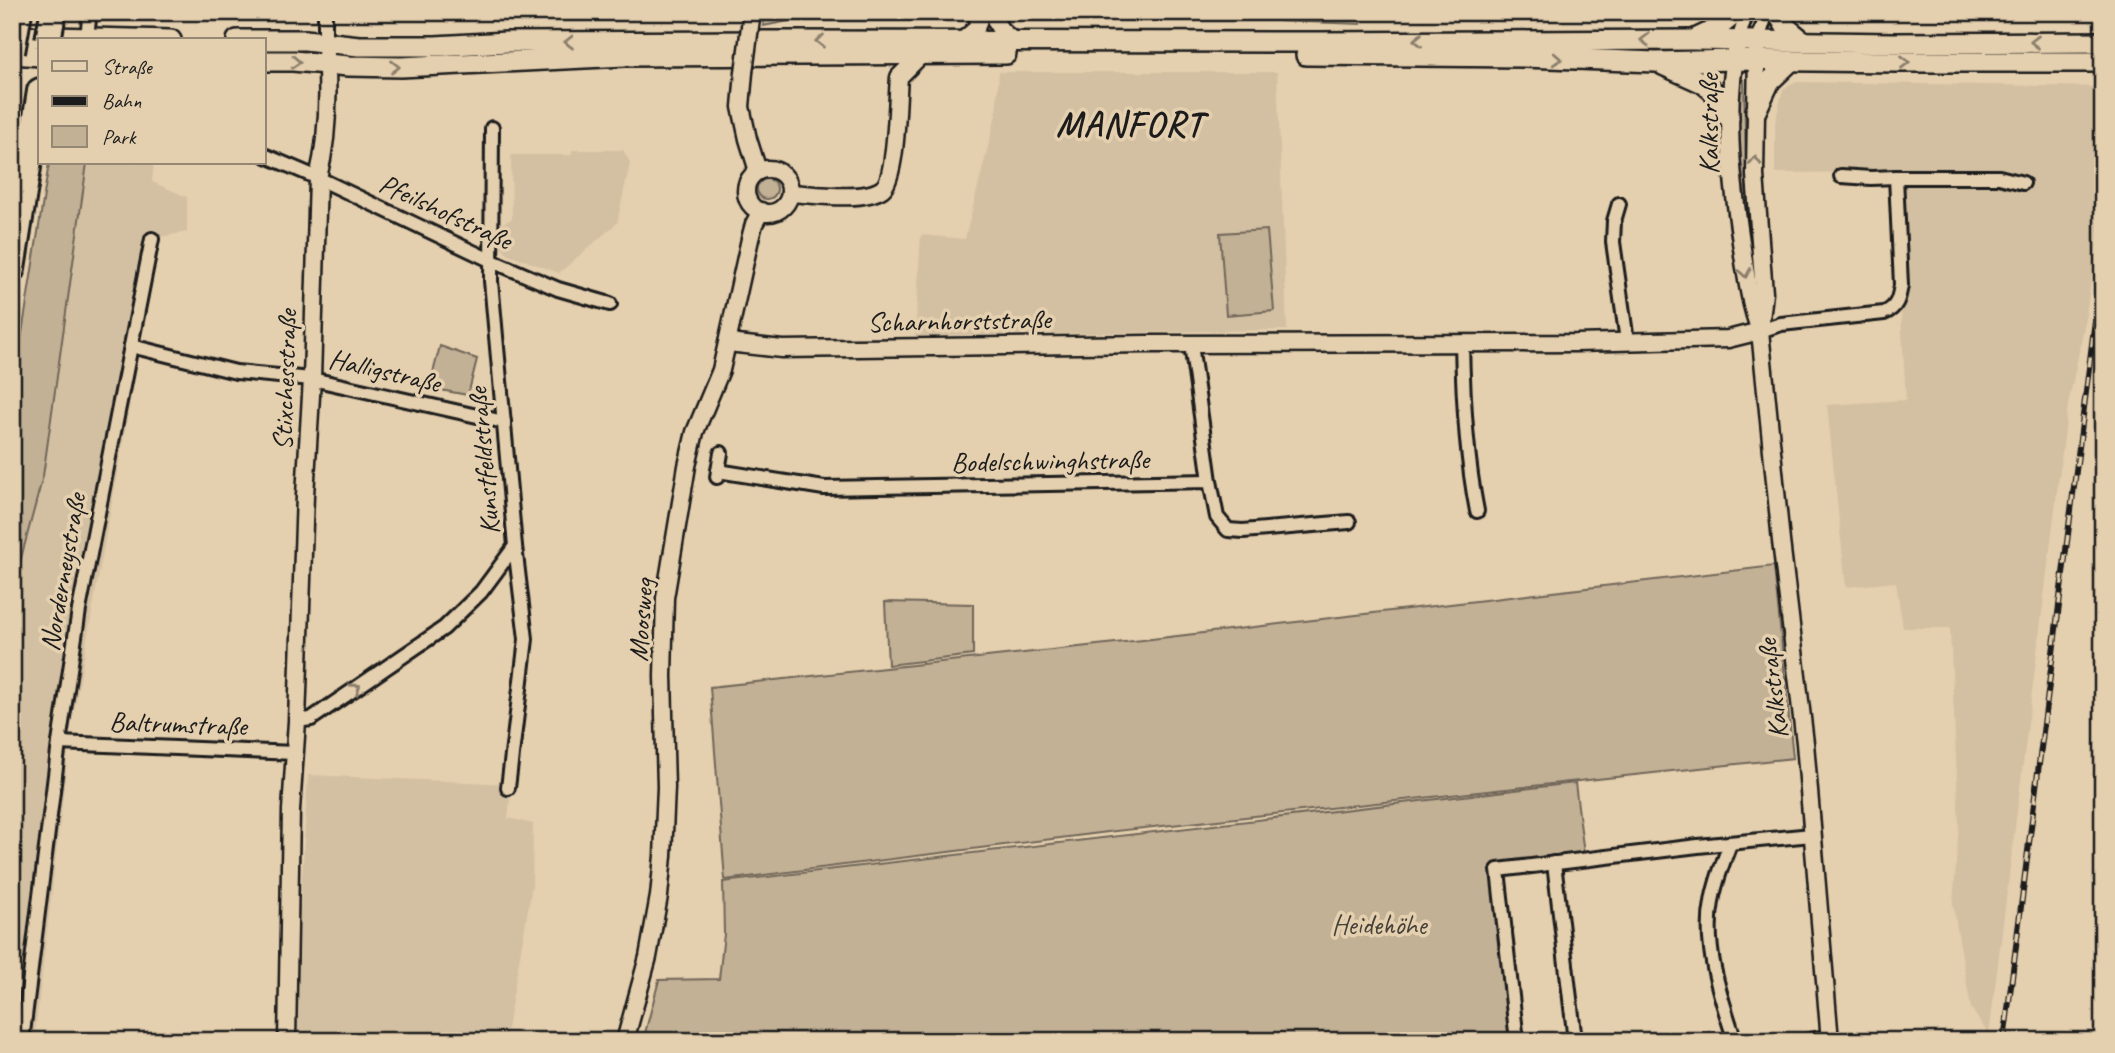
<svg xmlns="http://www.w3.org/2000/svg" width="2115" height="1053" font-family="Caveat,sans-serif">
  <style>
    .built { fill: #d3c0a2 }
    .green { fill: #c3b196; stroke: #706659; stroke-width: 2 }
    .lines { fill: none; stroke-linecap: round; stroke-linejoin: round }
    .minor-casing { stroke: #1c1c1c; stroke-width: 18 }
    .tertiary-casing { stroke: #1c1c1c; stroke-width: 21 }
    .secondary-casing { stroke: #1c1c1c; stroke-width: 24 }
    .motorway-casing { stroke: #1c1c1c; stroke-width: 30 }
    .minor { stroke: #e4cfae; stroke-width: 12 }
    .tertiary { stroke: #e4cfae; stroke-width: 16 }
    .secondary { stroke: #e4cfae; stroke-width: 19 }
    .motorway { stroke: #e4cfae; stroke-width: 24 }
    .rail-casing { stroke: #1c1c1c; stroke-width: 6 }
    .rail { stroke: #e4cfae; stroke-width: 3.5; stroke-dasharray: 10; stroke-linecap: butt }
    .tertiary-bridge-casing { stroke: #1c1c1c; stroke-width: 21; stroke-linecap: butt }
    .motorway-bridge-casing { stroke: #1c1c1c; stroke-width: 30; stroke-linecap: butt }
    .tertiary-bridge { stroke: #e4cfae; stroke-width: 16 }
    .motorway-bridge { stroke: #e4cfae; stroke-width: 24 }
    .oneway { stroke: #8a7e6c }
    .labels { text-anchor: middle; stroke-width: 7; stroke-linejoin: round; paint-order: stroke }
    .street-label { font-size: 28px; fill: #1c1c1c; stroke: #e4cfae }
    .park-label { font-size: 28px; fill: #46413a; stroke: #e4cfae }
    .district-label { font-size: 35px; font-weight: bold; letter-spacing: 2px; fill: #1c1c1c; stroke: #e4cfae }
  </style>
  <rect width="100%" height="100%" fill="#e4cfae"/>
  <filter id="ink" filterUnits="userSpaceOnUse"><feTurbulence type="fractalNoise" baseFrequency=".0143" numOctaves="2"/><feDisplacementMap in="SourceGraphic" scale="14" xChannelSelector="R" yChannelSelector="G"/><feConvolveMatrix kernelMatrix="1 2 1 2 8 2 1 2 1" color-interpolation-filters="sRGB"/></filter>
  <g filter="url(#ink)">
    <g class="built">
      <path d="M999,72H1277L1287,330L915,336L921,235L965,239L996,115Z"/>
      <path d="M1797,82L2103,87V205L2084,327L2068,405L1989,1035L1971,1008L1953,905L1959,824L1950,628H1903L1896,582L1846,587L1827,405L1906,400L1893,172L1775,173V123L1783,89Z"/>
      <path d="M572,150H623L630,163L617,223L559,273L508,254L501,246V224L512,219L511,155H572Z"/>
      <path d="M87,163H154L152,182L187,197V232L160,237L71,728L34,1041H12V592L43,476Z"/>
      <path d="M308,775L512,784L508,818L533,824L532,886L505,1041H297L300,912Z"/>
    </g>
    <g class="green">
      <path d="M764,12H966V13L958,19H799L763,26Z"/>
      <path d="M1280,12H1360L1361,24L1280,21Z"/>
      <path d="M1736,80H1744L1747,214L1756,252L1754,268L1741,204Z"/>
      <path d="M49,163H87L43,476L12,592V396Z"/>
      <circle cx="767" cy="189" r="10"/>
      <path d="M1267,230L1274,311L1226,315L1220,233Z"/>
      <path d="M440,346L477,359L468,395L429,388Z"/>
      <path d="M1774,566L1793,758L1116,831L725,880L710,687L1143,640Z"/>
      <path d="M885,602L973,604V655L888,665Z"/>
      <path d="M1575,783L1584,854L1493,866L1513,1041H643L659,980L719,979L724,934L723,882Z"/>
    </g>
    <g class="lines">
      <defs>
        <g id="minor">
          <path d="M325,12V43"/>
          <path d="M89,40L88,28L90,12"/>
          <path d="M1738,40L1747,12"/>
          <path d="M1758,40L1767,12"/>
          <path d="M492,128L491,281L515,546L526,639L508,788"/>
          <path d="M264,155L318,178L490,260L558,289L610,304"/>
          <path d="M1841,176L1871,178L1896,177"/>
          <path d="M1619,204L1614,221L1613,242L1627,341"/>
          <path d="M1760,331L1781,324L1884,313C1897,308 1899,298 1901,285L1896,177H1999L2023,183"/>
          <path d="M1462,342C1463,398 1466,456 1477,511"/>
          <path d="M1191,344L1210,481"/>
          <path d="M131,346L236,372L312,379L504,422"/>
          <path d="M718,471L824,488L1210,481L1217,517L1228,530L1243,531L1349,522"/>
          <path d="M717,477L721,453"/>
          <path d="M297,721L311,719L444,628L481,592L515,546"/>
          <path d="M59,743L295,753"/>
          <path d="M1730,844C1723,863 1715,882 1712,902C1703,947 1721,998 1735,1041"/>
          <path d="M1554,863L1575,1041"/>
          <path d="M22,1041L59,743L79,610L152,239"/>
          <path d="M1517,1041L1498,870L1698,846L1812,835"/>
          <path d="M1806,1041L1829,1036"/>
        </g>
        <g id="tertiary">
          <path d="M994,12C995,27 1003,33 1014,41"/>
          <path d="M1738,40C1724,108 1731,174 1741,242C1746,273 1749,302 1760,331L1781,541L1805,743L1830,1041"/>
          <path d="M962,41L976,29L981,12"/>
          <path d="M1757,51L1755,175L1764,293L1760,329"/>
          <path d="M744,72L741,107L748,139L758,171"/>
          <circle cx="768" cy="191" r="22"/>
          <path d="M790,193C812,194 863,202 882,189C897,178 897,98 899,77L921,55"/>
          <path d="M728,343L782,349L1147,344L1576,343L1728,339L1760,331"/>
          <path d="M287,1041L291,810L297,721L305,495L312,379L318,178C328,138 329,95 326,54"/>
          <path d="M625,1041L648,957L659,896L663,856L666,787L663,676L665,598L687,466L695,432L721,370L750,239L754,224L761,211"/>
        </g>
        <g id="secondary">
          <path d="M1777,12L1786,27L1803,41"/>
          <path d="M12,36L171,40"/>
          <path d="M1697,38L1716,29L1737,12"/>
          <path d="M237,40H305L359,46H435L507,42L784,41L1318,42L1692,40L1893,43L2103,42"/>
          <path d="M12,54L40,56"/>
          <path d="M1306,55L1523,57L1656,62L1734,60L1896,62H2103"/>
          <path d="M264,61H293L348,66L401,67L625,56L1006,54"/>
          <path d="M1663,65L1703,83L1715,93L1729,118"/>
          <path d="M1756,111L1770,81L1791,61"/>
        </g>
        <path id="motorway" d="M12,269L40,91"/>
      </defs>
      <use href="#minor" class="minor-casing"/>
      <use href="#tertiary" class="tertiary-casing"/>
      <use href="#secondary" class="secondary-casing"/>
      <use href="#motorway" class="motorway-casing"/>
      <use href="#minor" class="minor"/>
      <use href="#tertiary" class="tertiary"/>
      <use href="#secondary" class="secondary"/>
      <use href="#motorway" class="motorway"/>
      <defs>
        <path id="rail" d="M2004,1041L2103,257"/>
      </defs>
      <use href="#rail" class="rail-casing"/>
      <use href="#rail" class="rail"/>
      <defs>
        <path id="tertiary-bridge" d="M744,72L751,19"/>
        <g id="motorway-bridge">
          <path d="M48,40L53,14"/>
          <path d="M12,52L19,12"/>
        </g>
      </defs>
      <use href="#tertiary-bridge" class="tertiary-bridge-casing"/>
      <use href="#motorway-bridge" class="motorway-bridge-casing"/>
      <use href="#tertiary-bridge" class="tertiary-bridge"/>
      <use href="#motorway-bridge" class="motorway-bridge"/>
    </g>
    <defs><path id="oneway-chevron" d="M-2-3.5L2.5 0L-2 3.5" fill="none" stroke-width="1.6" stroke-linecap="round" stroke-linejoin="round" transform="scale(1.75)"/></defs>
    <g class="oneway">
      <use href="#oneway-chevron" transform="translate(1418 40) rotate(179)"/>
      <use href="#oneway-chevron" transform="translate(1645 40) rotate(180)"/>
      <use href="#oneway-chevron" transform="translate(820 41) rotate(-180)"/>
      <use href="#oneway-chevron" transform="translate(569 42) rotate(-180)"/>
      <use href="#oneway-chevron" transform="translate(2035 42) rotate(180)"/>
      <use href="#oneway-chevron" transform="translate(1557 59) rotate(3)"/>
      <use href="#oneway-chevron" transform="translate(296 62) rotate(3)"/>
      <use href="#oneway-chevron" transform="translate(1905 62)"/>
      <use href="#oneway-chevron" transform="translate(395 67)"/>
      <use href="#oneway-chevron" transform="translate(1755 161) rotate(-89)"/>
      <use href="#oneway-chevron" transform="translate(1745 273) rotate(81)"/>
      <use href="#oneway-chevron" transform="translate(356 688) rotate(-35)"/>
    </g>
  </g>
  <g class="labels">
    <g class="street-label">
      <text transform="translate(1708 124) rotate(-90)" y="10">Kalkstraße</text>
      <text transform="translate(446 211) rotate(25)" y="10">Pfeilshofstraße</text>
      <text transform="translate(959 320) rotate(-1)" y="10">Scharnhorststraße</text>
      <text transform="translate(385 370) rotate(13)" y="10">Halligstraße</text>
      <text transform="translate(284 380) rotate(-88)" y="10">Stixchesstraße</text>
      <text transform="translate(1050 460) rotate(-1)" y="10">Bodelschwinghstraße</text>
      <text transform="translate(483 461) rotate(-95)" y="10">Kunstfeldstraße</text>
      <text transform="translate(62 572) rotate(-80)" y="10">Norderneystraße</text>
      <text transform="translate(640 620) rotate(-86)" y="10">Moosweg</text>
      <text transform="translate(1772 689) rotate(-97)" y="10">Kalkstraße</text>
      <text transform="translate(178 723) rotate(2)" y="10">Baltrumstraße</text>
    </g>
    <g class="park-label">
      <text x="1379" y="934">Heidehöhe</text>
    </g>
    <g class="district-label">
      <text x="1130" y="136">MANFORT</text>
    </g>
  </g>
  <rect width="2115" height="1053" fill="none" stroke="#e4cfae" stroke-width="42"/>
  <rect x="21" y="21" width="2073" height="1011" fill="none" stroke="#1c1c1c" stroke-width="2.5" filter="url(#ink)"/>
  <rect x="38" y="38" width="228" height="126" fill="#e4cfae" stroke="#948774" stroke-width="2"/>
  <rect x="52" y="61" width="35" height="10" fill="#e4cfae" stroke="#948774" stroke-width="2"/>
  <text x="102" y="74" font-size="21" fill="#1c1c1c">Straße</text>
  <rect x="52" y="96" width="35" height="10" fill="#1c1c1c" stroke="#948774" stroke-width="2"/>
  <text x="102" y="108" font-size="21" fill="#1c1c1c">Bahn</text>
  <rect x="52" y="126" width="35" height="21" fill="#c3b196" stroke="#948774" stroke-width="2"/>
  <text x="102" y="144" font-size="21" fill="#1c1c1c">Park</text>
</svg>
